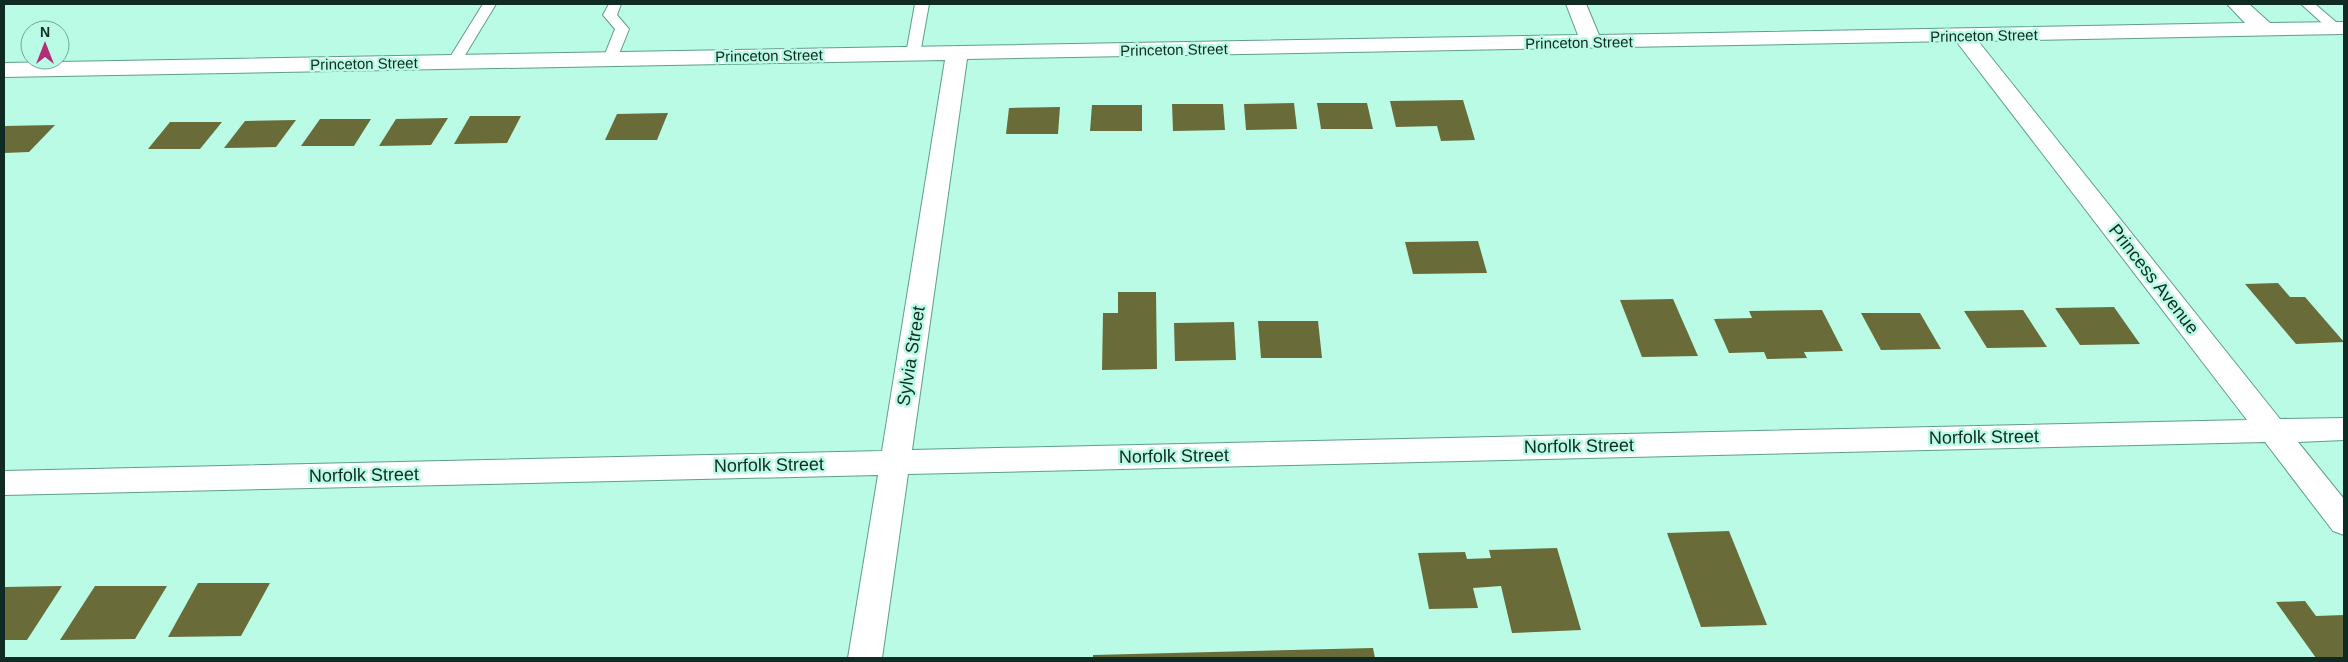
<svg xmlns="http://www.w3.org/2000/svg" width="2348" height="662" font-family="Arial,sans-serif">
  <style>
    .building { fill: #696c39 }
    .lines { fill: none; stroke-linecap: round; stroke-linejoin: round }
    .service-casing { stroke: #5f9e8a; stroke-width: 2 }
    .minor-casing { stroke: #5f9e8a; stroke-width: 2 }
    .service { fill: #fff; fill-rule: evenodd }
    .minor { fill: #fff; fill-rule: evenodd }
    .labels { text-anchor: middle; stroke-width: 5; stroke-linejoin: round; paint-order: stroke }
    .far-street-label { font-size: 15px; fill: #102b23; stroke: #b9fbe4 }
    .street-label { font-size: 18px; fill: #102b23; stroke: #b9fbe4 }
  </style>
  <rect width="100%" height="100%" fill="#b9fbe4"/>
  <g class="building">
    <path d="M1463,100L1475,140L1441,141L1437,126L1396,127L1390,101Z"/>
    <path d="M1294,103L1297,129L1246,130L1244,104Z"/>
    <path d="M1317,103H1367L1373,129H1321Z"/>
    <path d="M1172,104H1223L1225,130L1173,131Z"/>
    <path d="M1092,105H1142V131H1090Z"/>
    <path d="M1060,107L1058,134H1006L1009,108Z"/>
    <path d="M668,113L657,140H605L617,114Z"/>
    <path d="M470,116H521L507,143L454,144Z"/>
    <path d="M448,118L431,145L379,146L396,119Z"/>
    <path d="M320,119H371L354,146H301Z"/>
    <path d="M296,120L276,147L224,148L245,121Z"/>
    <path d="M170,122H222L200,149H148Z"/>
    <path d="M55,125L29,152L4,153V126Z"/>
    <path d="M1478,241L1487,273L1413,274L1405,242Z"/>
    <path d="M2278,283L2290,297H2305L2344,342L2296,344L2245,284Z"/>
    <path d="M1118,292H1156L1157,369L1102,370L1103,313H1118Z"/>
    <path d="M1673,299L1698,356L1642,357L1620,300Z"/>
    <path d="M2114,307L2140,344L2080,345L2055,308Z"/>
    <path d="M1822,310L1843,351L1804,352L1807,358L1767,359L1764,352L1729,353L1714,319L1752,318L1749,311Z"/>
    <path d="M2023,310L2047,347L1987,348L1964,311Z"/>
    <path d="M1861,313H1920L1941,349L1881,350Z"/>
    <path d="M1258,321H1318L1322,358H1261Z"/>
    <path d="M1234,322L1236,360L1175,361L1174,323Z"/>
    <path d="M1729,531L1767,625L1701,627L1667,533Z"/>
    <path d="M1557,548L1581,630L1512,633L1501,586L1473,588L1478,608L1429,609L1418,553L1465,552L1467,559L1491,558L1489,550Z"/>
    <path d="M198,583H270L241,636L168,637Z"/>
    <path d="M62,586L27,640H4V587Z"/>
    <path d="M95,586H167L135,639L60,640Z"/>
    <path d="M2305,601L2316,616L2344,615V658H2316L2276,602Z"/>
    <path d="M1373,648L1375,658H1093V655Z"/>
  </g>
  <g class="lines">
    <defs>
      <g id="service">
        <path d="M483,4H496L459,65H449L447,62Z"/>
        <path d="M609,4H621L617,15L629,29L617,59L610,63L603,59L615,29L603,15Z"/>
        <path d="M915,4H929L920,54L913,58L906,54Z"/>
        <path d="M2301,4H2315L2343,28L2336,32L2331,31Z"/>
      </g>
      <path id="minor" d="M1566,4H1586L1599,35L2245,23L2227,4H2249L2270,23L2344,22V34L1978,41L2280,419L2344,418V440L2298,442L2344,499V535L2333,531L2265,442L908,474L882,658H848L878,475L4,495V471L882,451L945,60L4,77V63L1578,35ZM1956,41L2247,420L912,450L967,59Z"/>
    </defs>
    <use href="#service" class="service-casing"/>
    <use href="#minor" class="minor-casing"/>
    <use href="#service" class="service"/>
    <use href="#minor" class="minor"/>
  </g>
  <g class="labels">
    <g class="far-street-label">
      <text transform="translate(1984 36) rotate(-1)" y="5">Princeton Street</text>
      <text transform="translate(1579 43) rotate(-1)" y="5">Princeton Street</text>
      <text transform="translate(1174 50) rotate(-1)" y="5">Princeton Street</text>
      <text transform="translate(769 56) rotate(-1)" y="5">Princeton Street</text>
      <text transform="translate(364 64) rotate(-1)" y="5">Princeton Street</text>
    </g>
    <g class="street-label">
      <text transform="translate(2154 279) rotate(52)" y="6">Princess Avenue</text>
      <text transform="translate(911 356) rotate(-81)" y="6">Sylvia Street</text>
      <text transform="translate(1984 437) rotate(-1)" y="6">Norfolk Street</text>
      <text transform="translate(1579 446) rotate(-1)" y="6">Norfolk Street</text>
      <text transform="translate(1174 456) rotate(-1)" y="6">Norfolk Street</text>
      <text transform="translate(769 465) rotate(-1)" y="6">Norfolk Street</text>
      <text transform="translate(364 475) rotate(-1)" y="6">Norfolk Street</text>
    </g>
  </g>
  <rect width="2348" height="662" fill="none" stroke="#102b23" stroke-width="10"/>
  <g transform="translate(45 45)"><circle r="24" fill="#b9fbe4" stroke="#75a897"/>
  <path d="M0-4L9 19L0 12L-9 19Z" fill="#b22e76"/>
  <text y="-8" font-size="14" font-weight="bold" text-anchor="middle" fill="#102b23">N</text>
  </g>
</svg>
